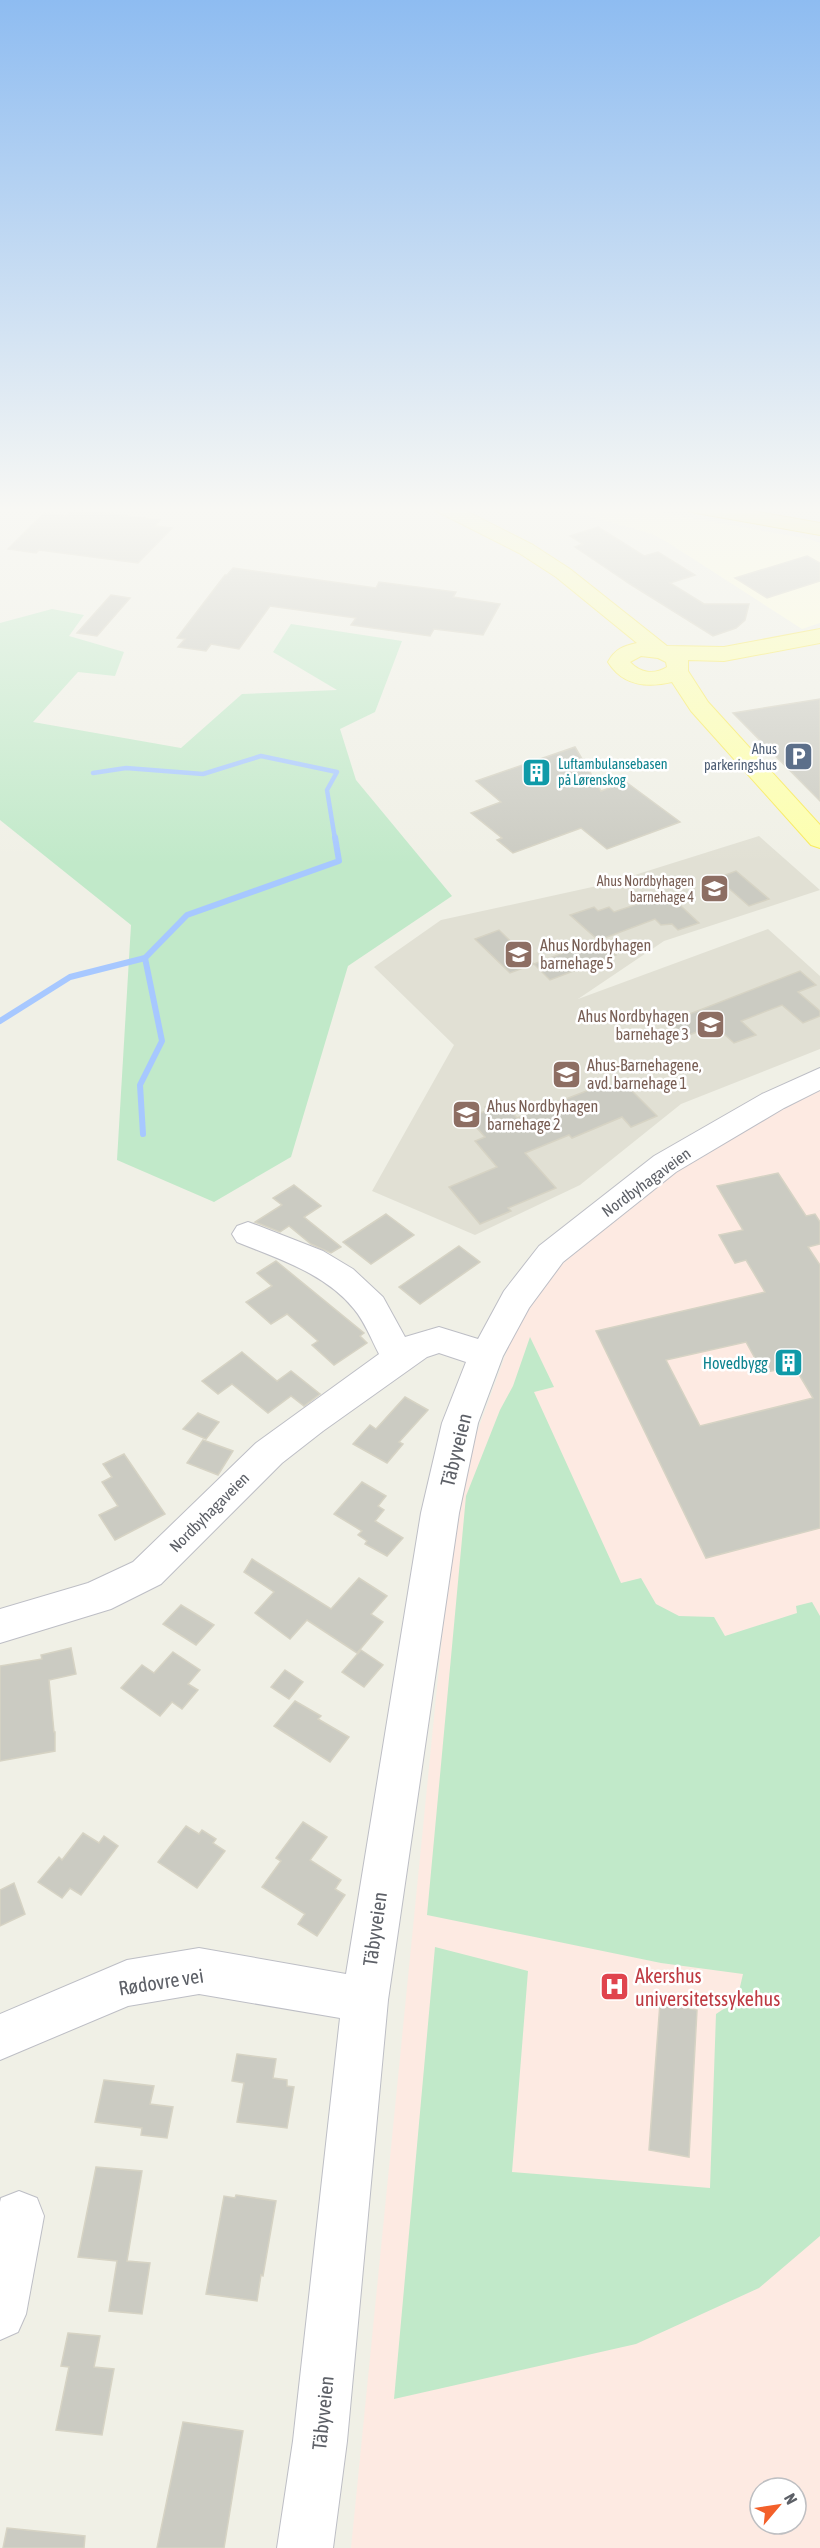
<svg xmlns="http://www.w3.org/2000/svg" width="820" height="2548" font-family="'Asap Condensed',sans-serif">
  <style>
    .commercial { fill: #fffedc }
    .education { fill: #e1e0d4 }
    .medical { fill: #fdeae2; fill-rule: evenodd }
    .green { fill: #c1e9c9 }
    .lines { fill: none; stroke-linecap: round; stroke-linejoin: round }
    .stream-far1 { stroke: #a7c8ff; stroke-width: 4.5 }
    .stream { stroke: #a7c8ff; stroke-width: 6 }
    .building { fill: #cbcbc2; stroke: #d6d3c4; stroke-width: 1.5; fill-rule: evenodd }
    .minor-casing { stroke: #bdbec5; stroke-width: 2 }
    .major-casing { stroke: #f9eb56; stroke-width: 2 }
    .highway-casing { stroke: #f6d800; stroke-width: 2 }
    .minor { fill: #fff; fill-rule: evenodd }
    .major { fill: #fdffac; fill-rule: evenodd }
    .highway { fill: #fff88e; fill-rule: evenodd }
    .labels { text-anchor: middle; stroke-width: 5; stroke-linejoin: round; paint-order: stroke }
    .far-service-label { font-size: 14px; fill: #4e5e75; stroke: #fff; text-anchor: end }
    .far-culture-label { font-size: 14px; fill: #0d838f; stroke: #fff; text-anchor: start }
    .far-education-label { font-size: 14px; fill: #785e54; stroke: #fff; text-anchor: end }
    .education-label { font-size: 16px; fill: #785e54; stroke: #fff; text-anchor: start }
    .street-label { font-size: 16px; fill: #5d6067; stroke: #fff }
    .culture-label { font-size: 16px; fill: #0d838f; stroke: #fff; text-anchor: end }
    .near-street-label { font-size: 20px; fill: #5d6067; stroke: #fff }
    .near-health-label { font-size: 20px; fill: #be3a42; stroke: #fff; text-anchor: start }
  </style>
  <rect width="100%" height="100%" fill="#f0f0e6"/>
  <path class="commercial" d="M557,507H629L809,539L820,543V623L802,629L667,542L652,534Z"/>
  <path class="education" d="M759,836L820,890L664,941L578,999L768,929L820,976V1049L681,1104L580,1185L475,1235L372,1191L454,1045L374,967L441,920L606,884Z"/>
  <path class="medical" d="M820,1089V2548H351L457,1487L527,1296L670,1167ZM760,2488H796V2524H760Z"/>
  <g class="green">
    <path d="M52,609L84,615L69,636L124,652L115,676L78,672L33,722L181,748L242,694L337,690L273,652L291,624L402,641L375,712L340,729L356,780L452,896L348,966L291,1157L214,1202L117,1160L131,925L0,820V623Z"/>
    <path d="M530,1337L554,1387L534,1392L621,1583L641,1578L656,1604L679,1616L714,1617L725,1636L797,1613L796,1606L812,1602L820,1616V2236L759,2288L636,2344L394,2399L435,1947L528,1971L512,2172L710,2188L716,2014L737,2000L743,1974L661,1963L427,1915L466,1496L500,1410L513,1386Z"/>
  </g>
  <g class="lines">
    <path class="stream-far1" d="M93,773L126,768L203,774L261,756L337,772L327,790L335,839"/>
    <g class="stream">
      <path d="M0,1021L70,977L145,958L187,915L339,861L335,837"/>
      <path d="M143,1134L140,1085L162,1041L145,958"/>
    </g>
  </g>
  <g class="building">
    <path d="M74,509L160,520L155,526L172,528L138,563L39,550L36,553L8,549L44,513L67,516Z"/>
    <path d="M598,527L644,556L658,552L695,575L670,583L704,604H749L745,620L736,628L713,636L630,584L575,547L583,544L570,536Z"/>
    <path d="M807,556L820,563V581L767,598L735,578Z"/>
    <path d="M233,568L376,588L379,582L456,592L453,597L500,604L483,635L434,629L430,636L351,625L356,618L270,606L239,649L211,644L206,651L178,647L185,639L177,638L225,575H227Z"/>
    <path d="M111,595L130,598L97,636L77,633Z"/>
    <path d="M820,699V801L733,713Z"/>
    <path d="M575,747L601,791L626,782L680,822L607,849L581,828L513,853L497,840L502,838L471,813L501,802L476,781Z"/>
    <path d="M736,871L769,899L749,906L717,878Z"/>
    <path d="M668,894L699,923L678,930L672,924L661,925L655,919L599,940L616,955L550,980L534,964L510,973L475,939L499,930L534,964L598,940L570,915L594,907L598,911L609,907L614,912Z"/>
    <path d="M800,971L816,985L798,992L820,1011V1016L803,1023L782,1005L741,1021L756,1035L734,1043L714,1025L684,1037L669,1022Z"/>
    <path d="M623,1082L657,1116L631,1127L622,1117L572,1138L569,1135L525,1153L556,1188L508,1208L511,1211L480,1224L449,1187L497,1167L475,1141L485,1137L468,1118L488,1110L485,1107L502,1101L517,1118L594,1088L601,1089Z"/>
    <path d="M778,1173L806,1216L815,1214L820,1222V1244L808,1247L820,1265V1528L706,1558L596,1331L765,1292L746,1260L735,1263L719,1235L743,1230L717,1186ZM746,1342L763,1373L794,1366L813,1398L700,1426L666,1360Z"/>
    <path d="M294,1185L321,1206L304,1217L341,1247L331,1253L311,1244L289,1226L280,1232L255,1222L282,1205L273,1198Z"/>
    <path d="M386,1214L414,1235L371,1264L343,1242Z"/>
    <path d="M459,1246L480,1262L420,1304L399,1287Z"/>
    <path d="M276,1261L364,1333L360,1336L367,1343L334,1365L312,1345L318,1341L287,1314L271,1324L246,1302L272,1286L257,1273Z"/>
    <path d="M242,1352L277,1381L291,1371L320,1394L304,1406L291,1396L268,1413L232,1384L218,1394L202,1381Z"/>
    <path d="M405,1397L428,1410L399,1442L403,1444L387,1463L353,1444L370,1425L376,1429Z"/>
    <path d="M198,1413L219,1422L206,1439L183,1429Z"/>
    <path d="M203,1440L233,1451L218,1475L187,1463Z"/>
    <path d="M124,1454L165,1514L115,1540L99,1515L118,1506L102,1482L112,1477L103,1464Z"/>
    <path d="M362,1482L386,1496L378,1506L384,1510L375,1521L403,1538L387,1556L365,1544L367,1541L358,1535L362,1531L334,1514Z"/>
    <path d="M252,1559L331,1609L359,1578L387,1596L371,1614L383,1622L357,1653L307,1620L290,1639L255,1613L274,1592L244,1572Z"/>
    <path d="M181,1605L214,1625L196,1645L163,1624Z"/>
    <path d="M71,1648L76,1674L49,1680L54,1732H55V1751L0,1761V1666L42,1659L41,1655Z"/>
    <path d="M361,1650L383,1665L364,1687L342,1672Z"/>
    <path d="M173,1652L200,1670L188,1684L198,1690L182,1709L172,1702L160,1716L121,1688L142,1665L154,1673Z"/>
    <path d="M285,1670L303,1682L289,1699L271,1687Z"/>
    <path d="M295,1701L321,1716L318,1719L349,1737L330,1762L274,1726Z"/>
    <path d="M303,1822L327,1837L310,1860L341,1880L335,1889L345,1895L317,1936L298,1924L305,1914L262,1887L281,1861L276,1858Z"/>
    <path d="M186,1826L199,1834L202,1830L216,1839L213,1843L225,1851L197,1888L158,1862Z"/>
    <path d="M83,1833L99,1843L104,1836L118,1846L81,1895L70,1888L62,1898L38,1882L59,1857L62,1860Z"/>
    <path d="M14,1883L25,1914L0,1926V1890Z"/>
    <path d="M660,2003L697,2010L689,2157L649,2150Z"/>
    <path d="M237,2054L276,2059L273,2078L287,2080V2086L294,2087L287,2128L237,2122L244,2083L232,2081Z"/>
    <path d="M104,2080L154,2086L150,2104L173,2107L167,2138L141,2135L142,2128L95,2122Z"/>
    <path d="M96,2167L142,2171L127,2261L150,2263L142,2314L109,2311L117,2261L78,2257Z"/>
    <path d="M236,2195L276,2201L263,2276L261,2275L257,2301L206,2294L224,2196L235,2198Z"/>
    <path d="M68,2333L100,2336L94,2367L114,2369L102,2435L56,2430L69,2367L61,2366Z"/>
    <path d="M183,2422L243,2431L224,2548H157Z"/>
    <path d="M7,2528L85,2536L84,2548H3Z"/>
  </g>
  <g class="lines">
    <defs>
      <g id="minor">
        <path d="M820,1068V1090L784,1108L676,1172L563,1262L529,1308L503,1356L478,1423L459,1513L388,2000L347,2441L333,2548H277L293,2441L340,2018L199,1994L128,2006L0,2060V2014L127,1960L199,1948L346,1974L421,1513L442,1423L466,1362L439,1353L427,1357L323,1431L282,1463L161,1584L111,1609L0,1643V1609L88,1583L133,1562L256,1443L379,1354C371,1339 365,1322 354,1309C325,1273 278,1259 237,1242L232,1234L237,1226L248,1222L259,1226L323,1251L353,1269L383,1297L405,1337L439,1327L478,1339L504,1291L539,1246L654,1156L762,1094Z"/>
        <path d="M19,2191L37,2198L44,2216L26,2314L18,2332L0,2340V2202L1,2198Z"/>
      </g>
      <path id="major" d="M433,507H458L533,545L570,569L667,646L724,647L820,629V643L724,661L688,660V671L708,702L820,825V848L811,845L691,711L672,682C647,688 623,686 608,662C615,649 623,646 637,643L556,577L519,553L436,511ZM641,656L658,658L666,662L667,667C654,675 640,673 630,662Z"/>
      <path id="highway" d="M686,507H730L820,523V535L696,513L689,511Z"/>
    </defs>
    <use href="#minor" class="minor-casing"/>
    <use href="#major" class="major-casing"/>
    <use href="#highway" class="highway-casing"/>
    <use href="#minor" class="minor"/>
    <use href="#major" class="major"/>
    <use href="#highway" class="highway"/>
  </g>
  <linearGradient id="sky" x2="0" y2="1"><stop stop-color="#8ebcf1"/><stop offset="0.59" stop-color="#f8f8f4"/><stop offset="1" stop-color="#f8f8f4" stop-opacity="0"/></linearGradient>
  <rect width="820" height="864" fill="url(#sky)"/>
  <defs>
    <symbol id="parking-square" viewBox="-11 -11 22 22"><rect x="-9" y="-9" width="18" height="18" rx="4" fill="#5c6f8a" stroke="#fff"/><path d="M-3.5-5.5H1a3.5 3.5 0 0 1 0 7H-1V5.5H-3.5ZM-1-3.4V-.6H.8a1.4 1.4 0 0 0 0-2.8Z" fill="#fff"/></symbol>
    <symbol id="building-square" viewBox="-11 -11 22 22"><rect x="-9" y="-9" width="18" height="18" rx="4" fill="#0f9aa8" stroke="#fff"/><path d="M-4-6H4V6H1V3H-1V6H-4ZM-2.5-4.3h1.7v1.8h-1.7ZM.8-4.3h1.7v1.8H.8ZM-2.5-1h1.7V.8h-1.7ZM.8-1h1.7V.8H.8Z" fill="#fff"/></symbol>
    <symbol id="school-square" viewBox="-11 -11 22 22"><rect x="-9" y="-9" width="18" height="18" rx="4" fill="#8d6e63" stroke="#fff"/><path d="M0-5L7-2L0 1L-7-2ZM-4 1L0 2.5L4 1V4Q0 6-4 4Z" fill="#fff"/></symbol>
    <symbol id="hospital-square" viewBox="-11 -11 22 22"><rect x="-9" y="-9" width="18" height="18" rx="4" fill="#e0444e" stroke="#fff"/><path d="M-5-5h3v3.5h4V-5h3V5h-3V1.5h-4V5h-3Z" fill="#fff"/></symbol>
  </defs>
  <g fill-rule="evenodd">
    <use href="#parking-square" x="782" y="740" width="33" height="33"/>
    <use href="#building-square" x="520" y="756" width="33" height="33"/>
    <use href="#school-square" x="698" y="872" width="33" height="33"/>
    <use href="#school-square" x="502" y="938" width="33" height="33"/>
    <use href="#school-square" x="694" y="1008" width="33" height="33"/>
    <use href="#school-square" x="550" y="1058" width="33" height="33"/>
    <use href="#school-square" x="450" y="1098" width="33" height="33"/>
    <use href="#building-square" x="772" y="1346" width="33" height="33"/>
    <use href="#hospital-square" x="598" y="1970" width="33" height="33"/>
  </g>
  <g class="labels">
    <g class="far-service-label">
      <text x="777" y="754">Ahus<tspan x="777" dy="16">parkeringshus</tspan></text>
    </g>
    <g class="far-culture-label">
      <text x="558" y="769">Luftambulansebasen<tspan x="558" dy="16">på Lørenskog</tspan></text>
    </g>
    <g class="far-education-label">
      <text x="694" y="886">Ahus Nordbyhagen<tspan x="694" dy="16">barnehage 4</tspan></text>
    </g>
    <g class="education-label">
      <text x="540" y="951">Ahus Nordbyhagen<tspan x="540" dy="18">barnehage 5</tspan></text>
      <text x="689" y="1022" text-anchor="end">Ahus Nordbyhagen<tspan x="689" dy="18">barnehage 3</tspan></text>
      <text x="587" y="1071">Ahus-Barnehagene,<tspan x="587" dy="18">avd. barnehage 1</tspan></text>
      <text x="487" y="1112">Ahus Nordbyhagen<tspan x="487" dy="18">barnehage 2</tspan></text>
    </g>
    <g class="street-label">
      <text transform="translate(646 1182) rotate(-36)" y="6">Nordbyhagaveien</text>
      <text transform="translate(209 1512) rotate(-45)" y="6">Nordbyhagaveien</text>
    </g>
    <g class="culture-label">
      <text x="768" y="1369">Hovedbygg</text>
    </g>
    <g class="near-street-label">
      <text transform="translate(456 1450) rotate(-76)" y="7">Täbyveien</text>
      <text transform="translate(375 1929) rotate(-82)" y="7">Täbyveien</text>
      <text transform="translate(161 1982) rotate(-9)" y="7">Rødovre vei</text>
      <text transform="translate(323 2413) rotate(-84)" y="7">Täbyveien</text>
    </g>
    <g class="near-health-label">
      <text x="635" y="1983">Akershus<tspan x="635" dy="23">universitetssykehus</tspan></text>
    </g>
  </g>
  <g transform="translate(778 2506) rotate(61)"><circle r="28" fill="#ffffff" stroke="#bebfc2" stroke-width="1.5"/>
  <path d="M0-4.5L10 22L0 15L-10 22Z" fill="#f3602a"/>
  <text y="-9" font-size="16" font-weight="bold" text-anchor="middle" fill="#5d6067">N</text>
  </g>
</svg>
